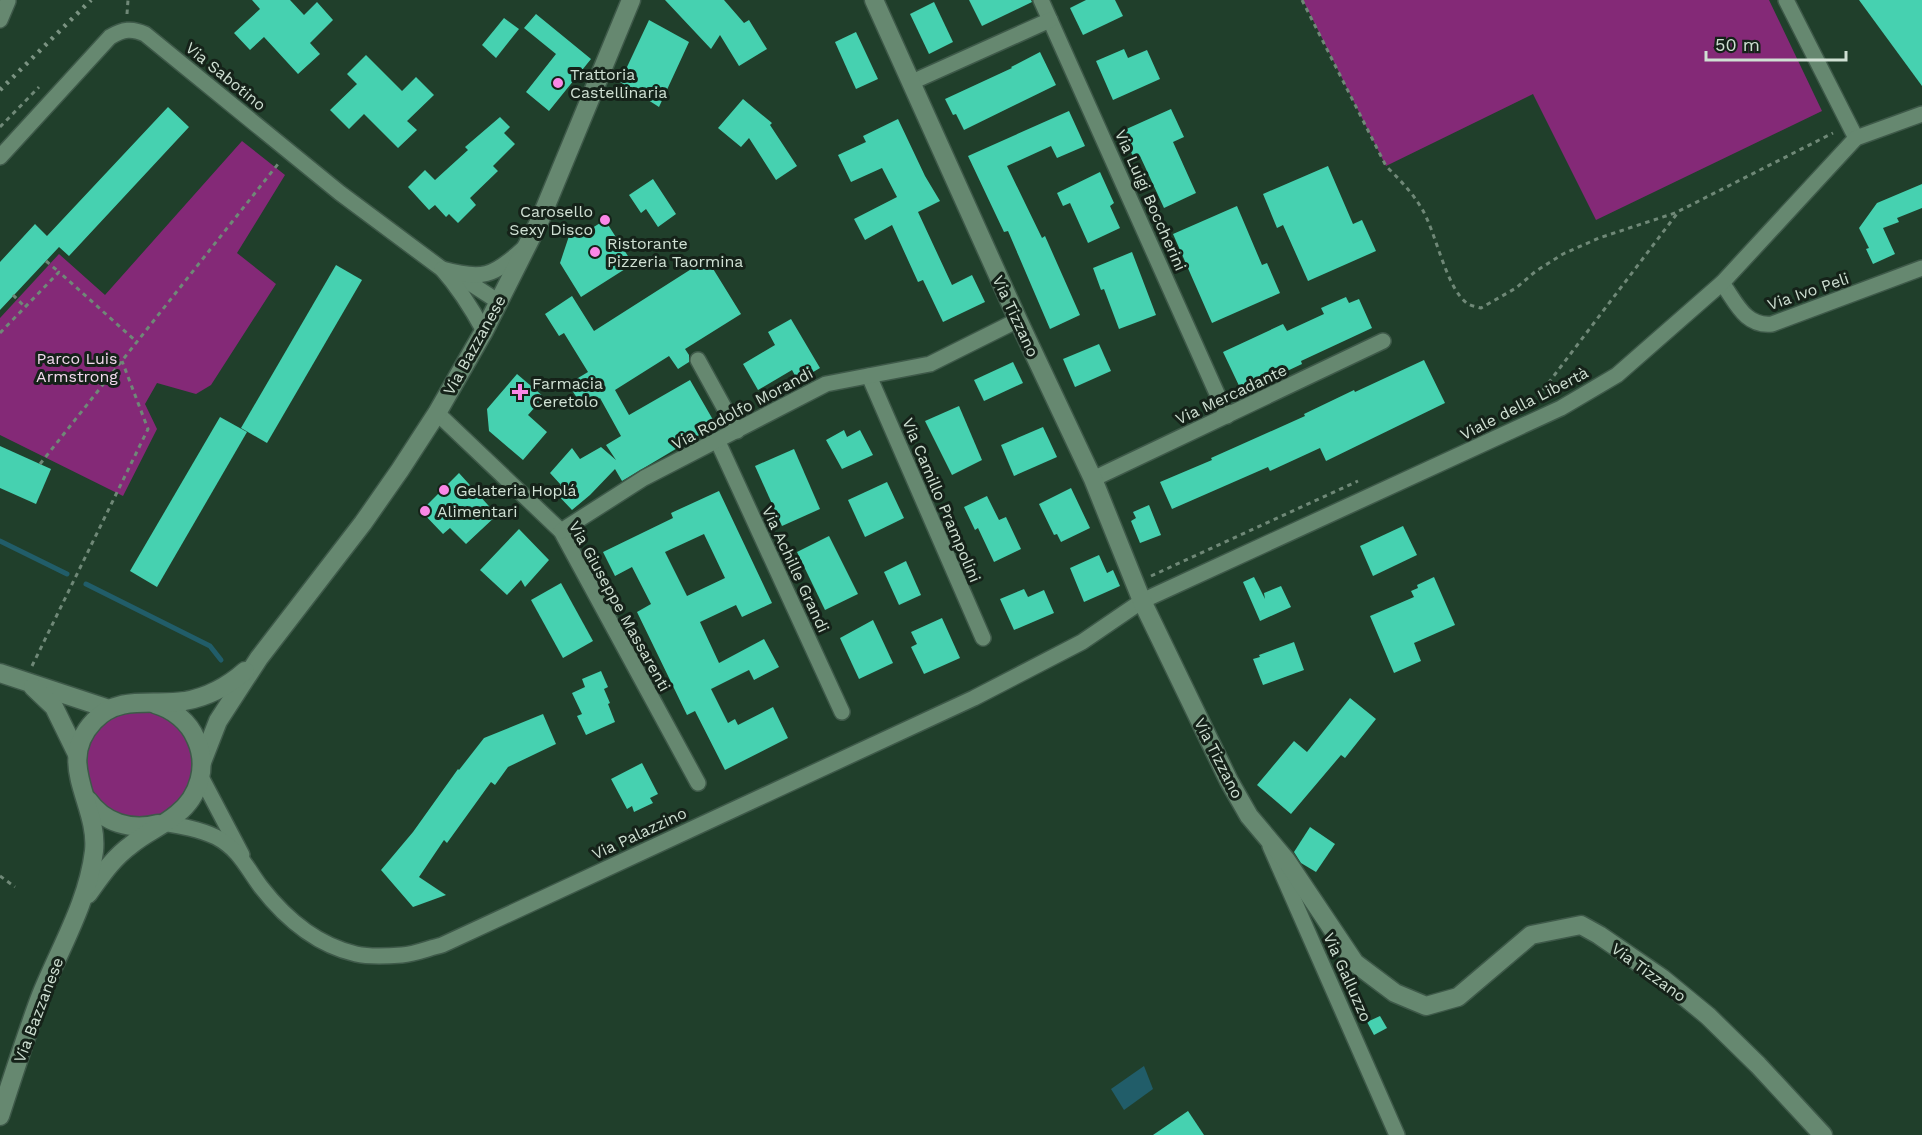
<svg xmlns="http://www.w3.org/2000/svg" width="1922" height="1135" font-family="'Work Sans',sans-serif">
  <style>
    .green { fill: #842977 }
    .water { fill: #215d69 }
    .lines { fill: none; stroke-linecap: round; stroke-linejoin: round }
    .stream { stroke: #215d69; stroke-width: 5 }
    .building { fill: #46d1b0; fill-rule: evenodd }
    .street-casing { stroke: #3e5949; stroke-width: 18 }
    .secondary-casing { stroke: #3e5949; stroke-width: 21 }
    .path { stroke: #6f8877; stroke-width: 3; stroke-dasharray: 4.5 4.5; stroke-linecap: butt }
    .street { stroke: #668870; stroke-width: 15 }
    .secondary { stroke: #668870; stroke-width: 18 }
    .rail { stroke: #7b9382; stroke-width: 4.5; stroke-dasharray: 3 6; stroke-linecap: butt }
    .poi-dot { fill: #fa87e7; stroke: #152219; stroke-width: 2 }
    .labels { text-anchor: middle; stroke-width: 6; stroke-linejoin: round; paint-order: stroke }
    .poi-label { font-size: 16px; fill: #cfe0d3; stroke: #152219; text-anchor: start }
    .street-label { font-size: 16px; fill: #cfe0d3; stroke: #152219 }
    .park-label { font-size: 16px; fill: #f2d9ed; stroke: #152219 }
  </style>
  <rect width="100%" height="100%" fill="#203f2b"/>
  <g class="green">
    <path d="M1303,0H1769L1822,111L1596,220L1533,94L1386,166Z"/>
    <path d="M242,141L285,175L237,253L276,284L211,385L196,394L157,383L145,404L157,429L123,496L0,435V318L59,254L105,295Z"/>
    <circle cx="140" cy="764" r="54"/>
  </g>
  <path class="water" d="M1144,1066L1153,1089L1124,1110L1111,1089Z"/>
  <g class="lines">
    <g class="stream">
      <path d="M0,541L67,574"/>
      <path d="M86,584L210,646L221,660"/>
    </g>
  </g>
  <g class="building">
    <path d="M252,0H290L304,15L317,2L333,20L310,43L320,54L298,74L264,37L250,50L234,33L260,9Z"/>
    <path d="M665,0H724L744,23L749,20L767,49L739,66L720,35L711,49Z"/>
    <path d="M969,0H1031L1032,2L982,26Z"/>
    <path d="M1086,0H1115L1123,16L1083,35L1070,8Z"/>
    <path d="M1859,0H1922V86Z"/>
    <path d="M934,2L953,42L929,54L910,14Z"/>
    <path d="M536,14L591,59L549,111L526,92L556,54L524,28Z"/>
    <path d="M504,18L519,29L496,58L482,45Z"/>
    <path d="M649,20L689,42L659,107L620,82Z"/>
    <path d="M856,32L878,79L856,89L835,42Z"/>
    <path d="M1124,49L1128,58L1147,50L1160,79L1113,100L1096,61Z"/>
    <path d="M1040,52L1056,85L964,130L956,114L953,115L945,99L1012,68L1011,67Z"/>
    <path d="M366,55L402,91L416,77L434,95L407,121L417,130L398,148L364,114L349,129L330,110L357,84L347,74Z"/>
    <path d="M743,99L772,123L770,125L797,166L776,180L749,138L741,147L718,128Z"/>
    <path d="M168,107L189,127L69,256L59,247L0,310V262L35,224L47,236Z"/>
    <path d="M1171,109L1184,137L1173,142L1196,193L1164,208L1140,156L1134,159L1122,131Z"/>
    <path d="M1069,111L1085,146L1057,158L1051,146L1007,166L1042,238L1045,236L1080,315L1050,329L1008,231L1004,232L968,156Z"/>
    <path d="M500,117L510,127L504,133L515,144L493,166L498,171L470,198L476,205L458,223L449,214L446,217L435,205L429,210L408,187L425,170L435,180L468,150L465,147Z"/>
    <path d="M898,119L925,176L940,201L918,212L938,255L952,285L972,275L985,302L943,322L923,280L918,282L892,225L865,240L854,219L897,197L882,168L851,182L838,155L866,142L863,136Z"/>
    <path d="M1328,166L1353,224L1362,220L1376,251L1308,281L1283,225L1277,228L1263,194Z"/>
    <path d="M1100,172L1114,203L1110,206L1120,228L1088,243L1070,203L1063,206L1057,193Z"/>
    <path d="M653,179L676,214L658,227L646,209L641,213L629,195Z"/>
    <path d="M1922,184V208L1897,218L1899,222L1883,228L1895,254L1873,264L1866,249L1869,248L1859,228L1877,203Z"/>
    <path d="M1237,206L1262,265L1267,263L1280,293L1212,323L1173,234Z"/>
    <path d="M605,220L633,264L581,297L560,263L572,227L584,233Z"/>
    <path d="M1132,252L1156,315L1119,329L1104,289L1101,290L1093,268Z"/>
    <path d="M707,259L741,314L685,349L689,355V362L678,369L669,356L615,390L629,415L690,380L716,425L622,481L615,469L590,495L572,510L554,491L561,485L550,473L572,448L580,459L601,447L616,460L606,445L621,436L600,398L584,409L568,384L588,372L564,333L559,336L545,314L572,296L594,331Z"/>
    <path d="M336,265L362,280L267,443L241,428Z"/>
    <path d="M1346,297L1349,303L1359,299L1372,328L1301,361L1302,364L1242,392L1223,352L1283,324L1287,331L1324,314L1321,308Z"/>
    <path d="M791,319L820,368L798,381L792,370L758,390L743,364L775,345L768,332Z"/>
    <path d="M1099,344L1111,371L1075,387L1063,359Z"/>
    <path d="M1424,360L1445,403L1326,461L1320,448L1270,471L1268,467L1172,509L1160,482L1212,460L1211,458L1305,416L1304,414L1354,390L1355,392Z"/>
    <path d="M1013,362L1023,383L984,401L974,380Z"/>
    <path d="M517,374L544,397L528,415L547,432L523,460L489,431L487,409Z"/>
    <path d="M959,406L982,460L952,475L925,421Z"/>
    <path d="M220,417L247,432L157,587L130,571Z"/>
    <path d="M1043,427L1057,457L1014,476L1001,445Z"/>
    <path d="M844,430L847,437L860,430L873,455L842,469L826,440Z"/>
    <path d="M0,446L51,469L36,504L0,488Z"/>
    <path d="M794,449L820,509L782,526L755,466Z"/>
    <path d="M459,473L497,515L466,544L450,528L443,534L421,511Z"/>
    <path d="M887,482L904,518L865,537L848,500Z"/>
    <path d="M1071,488L1090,528L1061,542L1057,534L1054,535L1039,504Z"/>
    <path d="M719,491L772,603L742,617L736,605L700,622L719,663L764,639L779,667L754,680L749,670L711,689L728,723L735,719L738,725L773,707L788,738L725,770L695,711L687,715L637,612L651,604L632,567L615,576L603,552L673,518L671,513ZM704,534L725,578L687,596L665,552Z"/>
    <path d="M987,496L999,520L1006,517L1021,549L994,562L978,528L975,530L964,507Z"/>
    <path d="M1149,505L1161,535L1140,543L1131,521L1136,518L1133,512Z"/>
    <path d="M1403,526L1417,555L1373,576L1360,546Z"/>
    <path d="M519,529L549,560L525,587L521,580L507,595L480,570Z"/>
    <path d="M829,536L858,594L825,610L797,552Z"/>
    <path d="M1099,555L1107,573L1113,570L1120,586L1084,602L1070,568Z"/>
    <path d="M906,561L921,595L899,605L884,572Z"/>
    <path d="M1254,577L1265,599L1264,593L1281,586L1291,607L1260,621L1243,582Z"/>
    <path d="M1434,577L1455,625L1414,643L1421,661L1394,673L1370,616L1414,597L1411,591L1418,588L1417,585Z"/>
    <path d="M561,583L593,641L563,658L531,600Z"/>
    <path d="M1024,589L1028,597L1044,590L1054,613L1014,630L1000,599Z"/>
    <path d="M942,618L960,658L924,674L911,647L917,644L911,632Z"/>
    <path d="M873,620L893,663L859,679L840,638Z"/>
    <path d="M1294,642L1304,670L1263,685L1253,659L1260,657L1259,655Z"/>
    <path d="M601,671L608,687L604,689L610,703L608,704L615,722L586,735L577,716L582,714L572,693L585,687L582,679Z"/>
    <path d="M1350,698L1376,719L1345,758L1341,755L1291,814L1257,785L1294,741L1307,752Z"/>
    <path d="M543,714L556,744L508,767L495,785L491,782L447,843L444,840L419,877L446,895L413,907L381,870L413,832L458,769L459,770L484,738Z"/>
    <path d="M642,763L658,794L650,798L653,803L634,812L632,806L627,809L611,779Z"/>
    <path d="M1310,827L1335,844L1316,872L1301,863L1294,852Z"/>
    <path d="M1380,1016L1387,1028L1374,1035L1367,1022Z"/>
    <path d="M1188,1111L1204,1135H1153Z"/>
  </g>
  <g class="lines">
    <defs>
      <g id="street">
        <path d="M1041,0L1227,416"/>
        <path d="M1786,0L1856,138"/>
        <path d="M0,20L8,1"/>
        <path d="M912,82L1050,20"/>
        <path d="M0,157L110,37C123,29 132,28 145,34L340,193L442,269"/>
        <path d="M459,276L499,302"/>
        <path d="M1722,283C1736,302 1745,327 1772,324L1922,268"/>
        <path d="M484,331C472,309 459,288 442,269C482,280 493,277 524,248"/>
        <path d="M698,360L737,431"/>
        <path d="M869,376L983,638"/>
        <path d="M437,413L561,531L698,783"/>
        <path d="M718,442L842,712"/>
        <path d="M1093,479L1383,341"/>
        <path d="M561,531L644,478L826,384L930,364L1018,320"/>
        <path d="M201,777L242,855"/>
        <path d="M163,823C181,826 199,829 216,837C240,850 246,867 261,887C285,918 317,945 356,954C369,957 389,956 402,955C415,954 429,948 442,945L974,698L1082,642L1142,601L1561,408L1617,375L1722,283L1856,138L1922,114"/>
        <path d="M1270,846L1397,1135"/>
      </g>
      <g id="secondary">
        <path d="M874,0L1018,320L1093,479L1142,601L1229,781L1249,816L1286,860L1355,963L1395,993L1426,1006L1458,997L1531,935L1581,925L1599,935L1663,979L1708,1016L1758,1065L1823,1135"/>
        <path d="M0,673L109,709"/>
        <path d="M33,687L54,707L77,754"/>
        <path d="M202,762L218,721L259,658L363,523L400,470L437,413L484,331L540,220L631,0"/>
        <path d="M88,800C104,823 131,831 158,824"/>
        <path d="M88,894C101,876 113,858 131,845C145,833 163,826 177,814C200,796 208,765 196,739C189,722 173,709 155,704"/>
        <path d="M0,1116C13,1076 26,1035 41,995C60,948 88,902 94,851C99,804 54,763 94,721C119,694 153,706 185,701C207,697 228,686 245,671"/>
      </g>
    </defs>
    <use href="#street" class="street-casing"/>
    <use href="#secondary" class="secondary-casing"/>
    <g class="path">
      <path d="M1302,0L1386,166C1400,180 1412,192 1422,209C1436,232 1446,289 1468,304C1472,306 1477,307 1481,308L1516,288L1536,271L1563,254L1599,238L1678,212"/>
      <path d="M127,14L128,0"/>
      <path d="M0,127L39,87"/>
      <path d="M46,261L59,272"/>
      <path d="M13,295L25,307"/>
      <path d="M0,333L59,272L137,342"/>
      <path d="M1530,402L1537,398L1679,211L1833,133"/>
      <path d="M40,464L278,164"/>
      <path d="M1151,576L1358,481"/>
      <path d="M32,666L148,429L122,361"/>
      <path d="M0,876L15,887"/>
    </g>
    <use href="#street" class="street"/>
    <use href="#secondary" class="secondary"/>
    <path class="rail" d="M0,90L91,0"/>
  </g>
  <g class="poi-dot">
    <circle cx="558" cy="83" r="6"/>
    <circle cx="605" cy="220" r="6"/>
    <circle cx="595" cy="252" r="6"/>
    <path d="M517 383h6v6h6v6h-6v6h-6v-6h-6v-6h6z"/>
    <circle cx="444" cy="490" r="6"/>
    <circle cx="425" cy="511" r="6"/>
  </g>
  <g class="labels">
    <g class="poi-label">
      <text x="570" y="80">Trattoria<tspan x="570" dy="18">Castellinaria</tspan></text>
      <text x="593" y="217" text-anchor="end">Carosello<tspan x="593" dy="18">Sexy Disco</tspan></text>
      <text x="607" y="249">Ristorante<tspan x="607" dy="18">Pizzeria Taormina</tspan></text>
      <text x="532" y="389">Farmacia<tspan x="532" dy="18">Ceretolo</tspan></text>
      <text x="456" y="496">Gelateria Hoplá</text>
      <text x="437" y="517">Alimentari</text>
    </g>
    <g class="street-label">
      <text transform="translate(226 76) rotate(39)" y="6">Via Sabotino</text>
      <text transform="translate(1151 200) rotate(66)" y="6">Via Luigi Boccherini</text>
      <text transform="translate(1808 291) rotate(-19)" y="6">Via Ivo Peli</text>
      <text transform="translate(1016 316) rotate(65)" y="6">Via Tizzano</text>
      <text transform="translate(474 345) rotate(-61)" y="6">Via Bazzanese</text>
      <text transform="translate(1231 394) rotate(-25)" y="6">Via Mercadante</text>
      <text transform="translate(1524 403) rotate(-27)" y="6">Viale della Libertà</text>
      <text transform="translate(742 408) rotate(-28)" y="6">Via Rodolfo Morandi</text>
      <text transform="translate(942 500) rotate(67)" y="6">Via Camillo Prampolini</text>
      <text transform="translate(796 569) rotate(65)" y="6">Via Achille Grandi</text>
      <text transform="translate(620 606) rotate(61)" y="6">Via Giuseppe Massarenti</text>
      <text transform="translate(1219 758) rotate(63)" y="6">Via Tizzano</text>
      <text transform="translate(639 833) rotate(-25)" y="6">Via Palazzino</text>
      <text transform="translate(1649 972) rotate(36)" y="6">Via Tizzano</text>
      <text transform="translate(1348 977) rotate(66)" y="6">Via Galluzzo</text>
      <text transform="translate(38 1010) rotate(-69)" y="6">Via Bazzanese</text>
    </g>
    <g class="park-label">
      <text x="77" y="364">Parco Luis<tspan x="77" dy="18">Armstrong</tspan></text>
    </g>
  </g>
  <path d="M1706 51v9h140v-9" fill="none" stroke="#cfe0d3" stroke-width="3"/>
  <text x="1715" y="51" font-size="18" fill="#cfe0d3" stroke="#152219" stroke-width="4.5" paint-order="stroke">50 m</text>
</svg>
